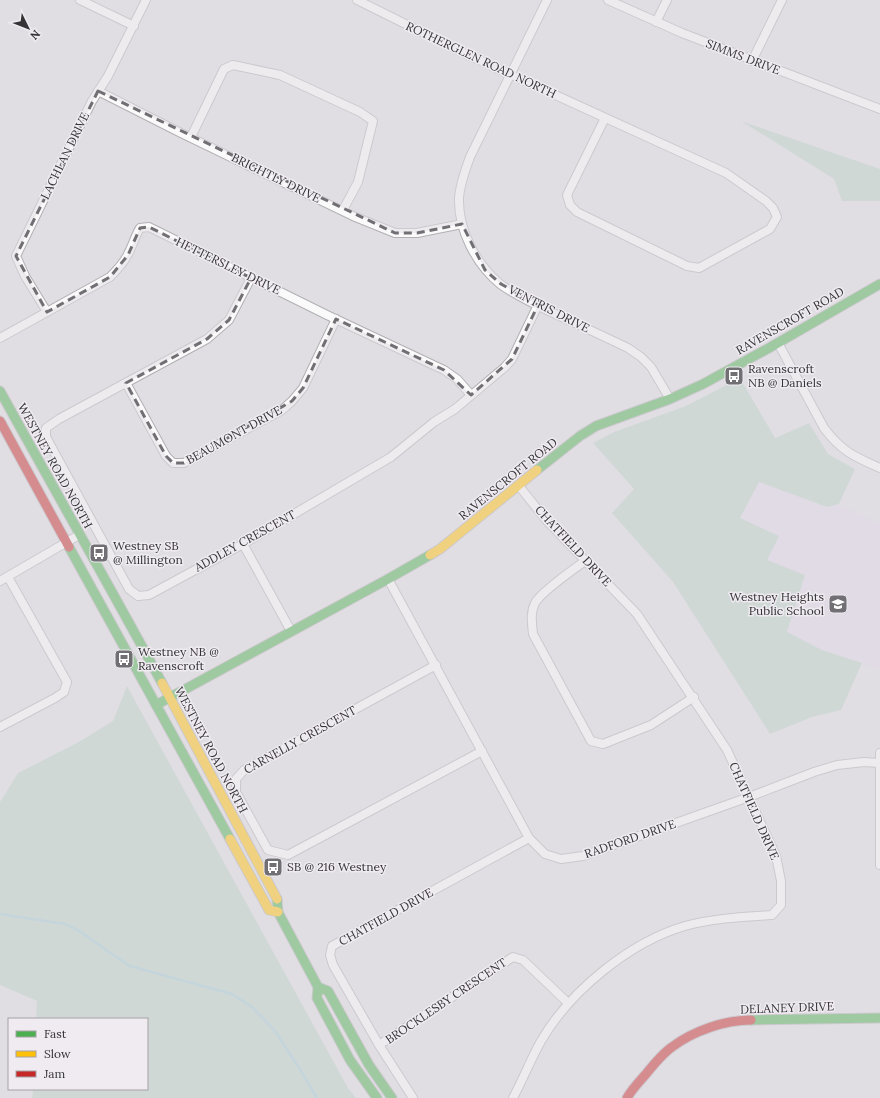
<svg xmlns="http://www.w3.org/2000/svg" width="880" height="1098" font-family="Lora,serif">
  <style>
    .education { fill: #ddd7e5 }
    .green { fill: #bad0c6 }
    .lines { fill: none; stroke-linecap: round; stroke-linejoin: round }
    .stream { stroke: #a1c9d2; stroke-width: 2.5 }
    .street-casing { stroke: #b2b0b4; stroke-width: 10 }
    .fast-casing { stroke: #b2b0b4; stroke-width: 11 }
    .slow-casing { stroke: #b2b0b4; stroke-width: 11 }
    .jam-casing { stroke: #b2b0b4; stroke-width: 11 }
    .street { stroke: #fafafb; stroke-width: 8 }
    .fast { stroke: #4caf50; stroke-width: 9 }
    .slow { stroke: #ffc107; stroke-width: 9 }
    .jam { stroke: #c62828; stroke-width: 9 }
    .marked { fill: none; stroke: #716f73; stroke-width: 3; stroke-dasharray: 8 5; stroke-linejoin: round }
    .labels { text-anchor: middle; stroke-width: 3; stroke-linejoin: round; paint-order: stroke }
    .street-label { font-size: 12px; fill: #353336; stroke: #efebf1 }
    .poi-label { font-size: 12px; fill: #353336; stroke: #efebf1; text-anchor: start }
  </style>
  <rect width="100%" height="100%" fill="#e1dee3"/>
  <path class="education" d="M759,482L827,507L839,504L880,524V671L862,663L822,650L787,632L805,575L766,560L740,518Z"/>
  <g class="green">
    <path d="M741,121L880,169V201H842L834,179Z"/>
    <path d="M740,378L775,438L809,423L828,454L855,469L839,504L827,507L759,482L740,518L779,536L767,560L805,575L787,632L822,650L862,663L841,710L812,717L770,734L673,582L612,513L634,489L593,443L614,432L686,406Z"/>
    <path d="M127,686L348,1088L356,1098H32L33,1089H147V1019H36L37,1001L0,985V802L18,773L77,743L113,721Z"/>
  </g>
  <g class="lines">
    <path class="stream" d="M0,914L65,924L81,932L106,950L130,966L232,994L252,1007L275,1031L301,1071L317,1098"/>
    <defs>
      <g id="street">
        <path d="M80,0L134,26"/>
        <path d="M357,0L468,55L726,173L766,201L773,208L777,217L770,229L699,268L687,266L577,212L570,205L567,195L605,118"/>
        <path d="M547,0L470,157C465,171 460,184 459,198C458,230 476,264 500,284C515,295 534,304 551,312C577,324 603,336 628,348L641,357L651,367L670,399"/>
        <path d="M608,0L682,33L880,109"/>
        <path d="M656,22L667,0"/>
        <path d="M752,61L782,0"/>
        <path d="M98,91L181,133L353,216L395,233H417L462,224"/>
        <path d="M191,137L224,69L233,65L280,75L360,112L373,121L358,182L343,210"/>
        <path d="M251,278L229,320L207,339L59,419L46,428V437L129,589L138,596L149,595L243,544L391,457L434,422L455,409L505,367L512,359L538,305"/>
        <path d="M47,312L25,276L16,256L92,101L108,76L146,0"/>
        <path d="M0,338L110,277C117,270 124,263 128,254C133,245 135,236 140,228L149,227L327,315L444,370L457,379L471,395"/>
        <path d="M778,343L824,428C841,451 855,457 880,468"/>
        <path d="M126,383L166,456L173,463H184L282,410L292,401L303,388L336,319"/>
        <path d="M243,544L291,631"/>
        <path d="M585,561C574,569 541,592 535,603C530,613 532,623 533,634L591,741L603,744L651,725L694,697"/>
        <path d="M388,579L529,838L545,854L561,859L583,856L749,797L814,772L837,765L864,762L880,763"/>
        <path d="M0,581L79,535"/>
        <path d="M436,665L244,770L236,779V792L268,850L288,855L482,751"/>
        <path d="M0,727L55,698L64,692L67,682L8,577"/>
        <path d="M880,753V865"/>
        <path d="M379,1045L513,957L523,960L568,1003"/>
        <path d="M413,1098L379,1045L333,965L330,955L332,946L529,838"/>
        <path d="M513,1098C523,1079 531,1059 541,1041C570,991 630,942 685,926C714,918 743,917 772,915L781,905V881L776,856L727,750L637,614L547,521L519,486"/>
      </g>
      <g id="fast">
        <path d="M0,391C54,489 109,585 162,683"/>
        <path d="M537,470L580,436L596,426L670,399L703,384L769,348L880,284"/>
        <path d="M69,547L230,839"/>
        <path d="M156,705L388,579L430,555"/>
        <path d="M277,899L278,912L318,987L317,998L350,1060L377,1098"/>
        <path d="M318,987L328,991L369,1065L392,1098"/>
        <path d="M751,1020L880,1018"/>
      </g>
      <g id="slow">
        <path d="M430,555L440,549L537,470"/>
        <path d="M162,683L277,899"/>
        <path d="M230,839L269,910L278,912"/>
      </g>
      <g id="jam">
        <path d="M0,421L69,547"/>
        <path d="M627,1098C632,1089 639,1082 646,1074C654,1064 662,1054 672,1047C693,1031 725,1020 751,1020"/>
      </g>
    </defs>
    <use href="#street" class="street-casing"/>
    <use href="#fast" class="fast-casing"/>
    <use href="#slow" class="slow-casing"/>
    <use href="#jam" class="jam-casing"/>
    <use href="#street" class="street"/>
    <use href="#fast" class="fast"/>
    <use href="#slow" class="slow"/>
    <use href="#jam" class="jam"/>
  </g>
  <path d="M0 0H880V1098H0ZM98,91L395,233H417L462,224L485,270L501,284L538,305L512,359L471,395L444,370L336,319L303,388L292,401L184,463H173L166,456L126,383L207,339L229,320L251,278L149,227L140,228L128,255L110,277L47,312L16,256Z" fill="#e1dee3" fill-opacity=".55" fill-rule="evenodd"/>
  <path class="marked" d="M98,91L395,233H417L462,224L485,270L501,284L538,305L512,359L471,395L444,370L336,319L303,388L292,401L184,463H173L166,456L126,383L207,339L229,320L251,278L149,227L140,228L128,255L110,277L47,312L16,256Z"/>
  <defs>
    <symbol id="bus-square" viewBox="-11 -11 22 22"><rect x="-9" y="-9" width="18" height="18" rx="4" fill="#716f73" stroke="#efebf1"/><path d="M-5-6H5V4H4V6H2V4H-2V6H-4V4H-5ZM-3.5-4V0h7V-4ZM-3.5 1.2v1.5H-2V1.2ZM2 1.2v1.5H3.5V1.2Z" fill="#fff"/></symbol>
    <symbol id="school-square" viewBox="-11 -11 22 22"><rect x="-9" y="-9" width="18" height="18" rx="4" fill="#716f73" stroke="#efebf1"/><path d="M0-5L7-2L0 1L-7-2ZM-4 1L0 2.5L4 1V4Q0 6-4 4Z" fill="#fff"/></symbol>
  </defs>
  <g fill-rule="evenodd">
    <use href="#bus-square" x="723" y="365" width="22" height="22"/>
    <use href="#bus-square" x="88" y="542" width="22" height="22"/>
    <use href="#school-square" x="827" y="593" width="22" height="22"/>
    <use href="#bus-square" x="113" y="648" width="22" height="22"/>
    <use href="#bus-square" x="262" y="856" width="22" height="22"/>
  </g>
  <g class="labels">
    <g class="street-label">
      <text transform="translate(743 57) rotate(21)" y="4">SIMMS DRIVE</text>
      <text transform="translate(481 60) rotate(25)" y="4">ROTHERGLEN ROAD NORTH</text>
      <text transform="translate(65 156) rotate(-64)" y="4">LACHLAN DRIVE</text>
      <text transform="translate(276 178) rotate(26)" y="4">BRIGHTLY DRIVE</text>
      <text transform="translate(228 266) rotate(26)" y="4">HETTERSLEY DRIVE</text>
      <text transform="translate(549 309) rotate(27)" y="4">VENTRIS DRIVE</text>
      <text transform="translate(790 321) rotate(-30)" y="4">RAVENSCROFT ROAD</text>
      <text transform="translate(234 435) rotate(-29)" y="4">BEAUMONT DRIVE</text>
      <text transform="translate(55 466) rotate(61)" y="4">WESTNEY ROAD NORTH</text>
      <text transform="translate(508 479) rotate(-39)" y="4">RAVENSCROFT ROAD</text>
      <text transform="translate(245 541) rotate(-29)" y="4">ADDLEY CRESCENT</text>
      <text transform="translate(573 546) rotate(47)" y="4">CHATFIELD DRIVE</text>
      <text transform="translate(300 740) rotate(-29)" y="4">CARNELLY CRESCENT</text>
      <text transform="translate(211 750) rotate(62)" y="4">WESTNEY ROAD NORTH</text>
      <text transform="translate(754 811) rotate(66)" y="4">CHATFIELD DRIVE</text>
      <text transform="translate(630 839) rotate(-19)" y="4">RADFORD DRIVE</text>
      <text transform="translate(386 917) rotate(-29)" y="4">CHATFIELD DRIVE</text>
      <text transform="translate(446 1001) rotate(-34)" y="4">BROCKLESBY CRESCENT</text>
      <text transform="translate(787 1008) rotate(-2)" y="4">DELANEY DRIVE</text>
    </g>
    <g class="poi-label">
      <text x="748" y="373">Ravenscroft<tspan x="748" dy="14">NB @ Daniels</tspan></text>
      <text x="113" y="550">Westney SB<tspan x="113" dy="14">@ Millington</tspan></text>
      <text x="824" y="601" text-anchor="end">Westney Heights<tspan x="824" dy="14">Public School</tspan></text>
      <text x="138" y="656">Westney NB @<tspan x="138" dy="14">Ravenscroft</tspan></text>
      <text x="287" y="871">SB @ 216 Westney</text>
    </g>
  </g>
  <rect x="8" y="1018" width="140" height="72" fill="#efebf1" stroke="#a5a1a6"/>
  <rect x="16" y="1031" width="20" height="6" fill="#4caf50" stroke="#a5a1a6"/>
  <text x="44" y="1038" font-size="12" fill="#353336">Fast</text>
  <rect x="16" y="1051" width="20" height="6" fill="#ffc107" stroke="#a5a1a6"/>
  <text x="44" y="1058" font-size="12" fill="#353336">Slow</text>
  <rect x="16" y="1071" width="20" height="6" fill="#c62828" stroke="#a5a1a6"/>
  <text x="44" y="1078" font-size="12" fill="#353336">Jam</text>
  <g transform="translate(28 28) rotate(133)" stroke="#efebf1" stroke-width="3" paint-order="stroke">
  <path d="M0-3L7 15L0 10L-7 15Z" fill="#353336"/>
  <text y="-6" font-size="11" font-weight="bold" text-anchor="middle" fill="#353336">N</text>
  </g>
</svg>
